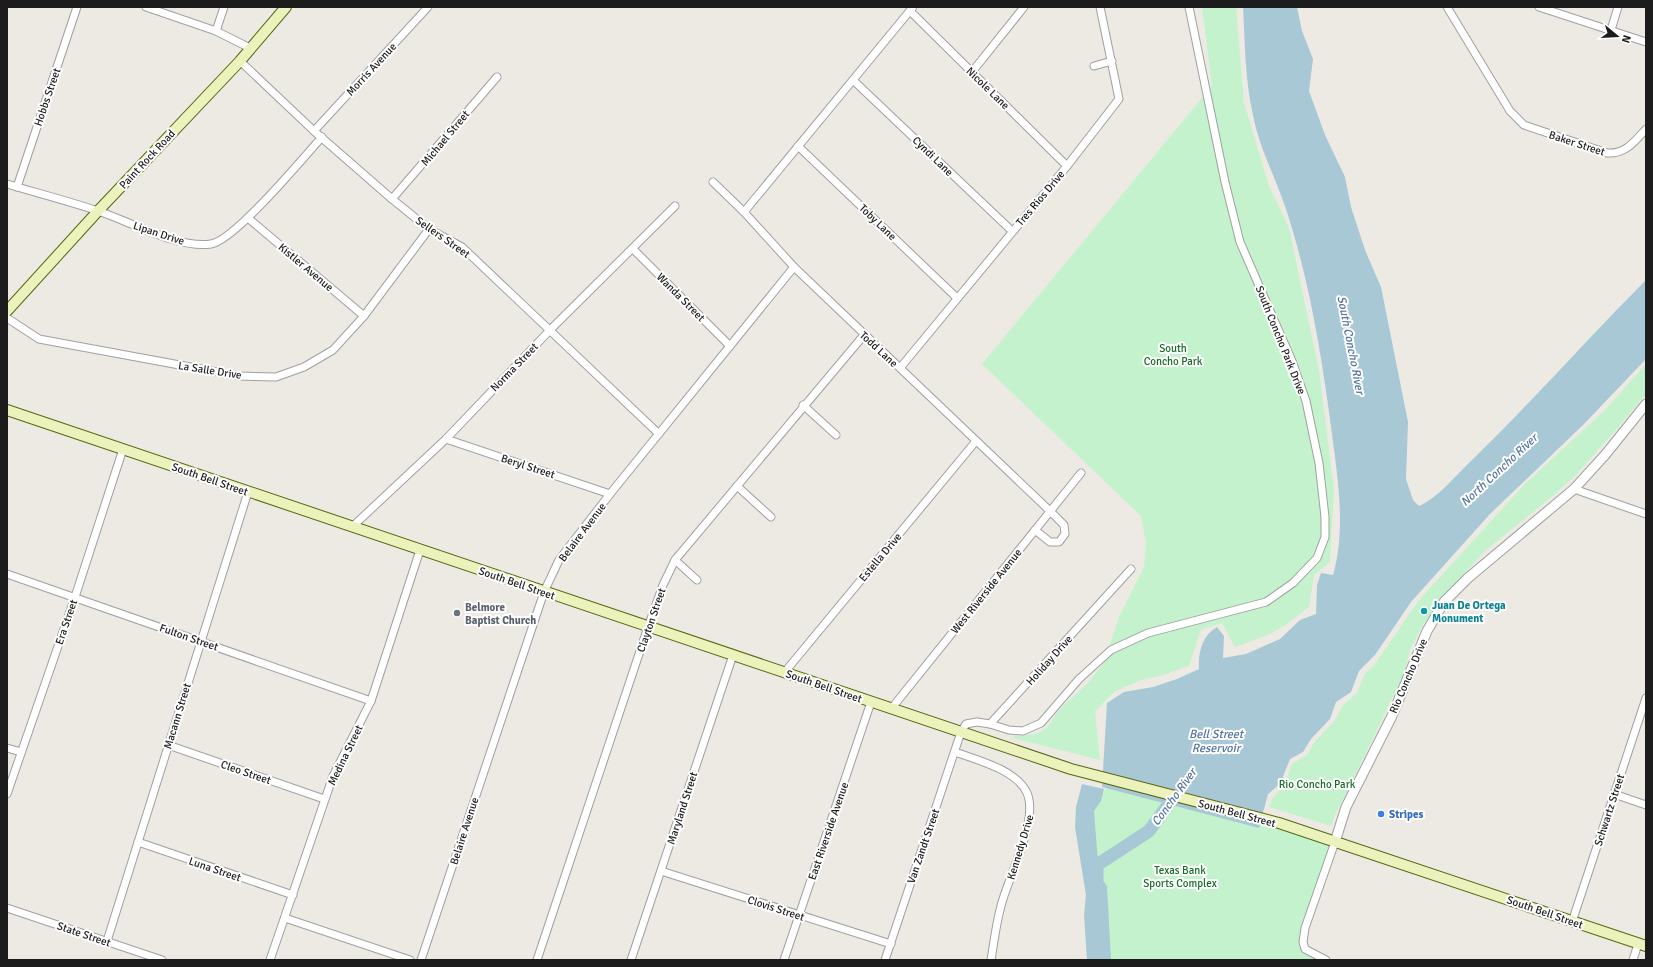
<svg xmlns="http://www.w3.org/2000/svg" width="1653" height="967" font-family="Signika,sans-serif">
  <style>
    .park { fill: #c4f2cc }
    .water { fill: #a8c8d5 }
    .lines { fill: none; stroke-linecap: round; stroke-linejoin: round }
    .river { stroke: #a8c8d5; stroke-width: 13 }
    .minor-casing { stroke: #a0a0a0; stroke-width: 9 }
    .tertiary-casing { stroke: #a0a0a0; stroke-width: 11 }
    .secondary-casing { stroke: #566611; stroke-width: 12 }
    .minor { stroke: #fff; stroke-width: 7 }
    .tertiary { stroke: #fff; stroke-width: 9 }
    .secondary { stroke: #ebf2bc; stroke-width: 10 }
    .culture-dot { fill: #0f9aa8; stroke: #fff; stroke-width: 1.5 }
    .worship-dot { fill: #6b7280; stroke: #fff; stroke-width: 1.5 }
    .shop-dot { fill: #3f7fe0; stroke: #fff; stroke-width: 1.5 }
    .labels { text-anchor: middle; stroke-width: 4; stroke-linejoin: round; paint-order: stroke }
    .street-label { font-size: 11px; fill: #1c1c1c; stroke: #fff }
    .park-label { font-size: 11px; fill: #176d25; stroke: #fff }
    .culture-label { font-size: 11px; font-weight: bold; fill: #0d838f; stroke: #fff; text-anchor: start }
    .worship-label { font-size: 11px; font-weight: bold; fill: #5b616d; stroke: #fff; text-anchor: start }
    .shop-label { font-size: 11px; font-weight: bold; fill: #366cbe; stroke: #fff; text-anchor: start }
    .water-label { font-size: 12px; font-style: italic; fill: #5474a0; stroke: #fff }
  </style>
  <rect width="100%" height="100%" fill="#eceae3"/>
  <g class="park">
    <path d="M1202,7H1236L1244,103L1269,186L1289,228L1319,371L1334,489L1330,562L1314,575L1309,607L1287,624L1270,634L1235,647L1222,623L1201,630L1189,666L1163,675L1141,680L1114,692L1095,711L1100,760L1009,737L1036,734L1047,728L1059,710L1088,683L1104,663L1119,617L1144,567L1146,543L1141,516L982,364L1212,86Z"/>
    <path d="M1646,364V394L1613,433L1576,475L1554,495L1486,550L1449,590L1424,623L1410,650L1404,674L1347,792L1335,814L1331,826L1269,807L1273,797L1284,786L1292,764L1307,755L1315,741L1333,723L1343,705L1356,694L1365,674L1375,664L1419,600L1524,485L1604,411Z"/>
    <path d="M1114,771L1335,842L1305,928V949L1326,960H1100L1094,811C1102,799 1107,784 1114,771Z"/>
  </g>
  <g class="water">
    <path d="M1243,7H1297L1302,31L1313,59L1309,91L1325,135L1345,177L1351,207L1365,250L1381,287L1408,422L1406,479L1413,500L1419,506C1437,499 1457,474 1472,460C1532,402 1587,339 1646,280V359L1583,425L1490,514L1411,602L1375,655L1359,671L1351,692L1336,702L1330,719L1311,739L1303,752L1290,759L1280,784L1268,794L1259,828L1102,787L1107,703L1124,692L1153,687L1177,679L1199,669C1198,652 1202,636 1217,627L1224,636L1223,658L1246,654L1280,639L1300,620L1316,614L1317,585L1321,573L1333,575C1346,530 1338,480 1332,434C1322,358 1310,282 1286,209C1276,178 1259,148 1253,115C1245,80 1245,43 1243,7Z"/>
    <path d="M1082,784L1104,789L1101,801L1094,811L1099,875L1107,886L1111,960H1087L1084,915L1086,895L1075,827L1076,807Z"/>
  </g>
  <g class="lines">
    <path class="river" d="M1097,880V865L1149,831L1179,790"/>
    <defs>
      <g id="minor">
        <path d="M146,7L216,31L250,48"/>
        <path d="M1447,7L1510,111L1524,125L1607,153C1626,154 1634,142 1646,129"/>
        <path d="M1539,7L1646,42"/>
        <path d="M910,11L1067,166"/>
        <path d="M1611,30L1618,7"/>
        <path d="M216,31L224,7"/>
        <path d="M240,61L314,131L392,199L429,229L462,247L659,434"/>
        <path d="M1094,66L1112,61"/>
        <path d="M972,72L1024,7"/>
        <path d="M854,81L1012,231"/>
        <path d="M314,131L428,7"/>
        <path d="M798,146L957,298"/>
        <path d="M713,182L744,212L794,267L1050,511L1064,525L1065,534L1059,542H1050L1035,530"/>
        <path d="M7,184C37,193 68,201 98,211C129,221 178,249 211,244C235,240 303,158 322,137"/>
        <path d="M17,187L77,7"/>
        <path d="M392,199L497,77"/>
        <path d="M744,212L913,7"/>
        <path d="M248,218L364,316"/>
        <path d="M633,249L730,346"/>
        <path d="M7,318L39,339L239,376L276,377L304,367L333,350L364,316L429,229"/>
        <path d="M900,368L1067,166L1119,99L1100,7"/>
        <path d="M803,405L836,435"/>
        <path d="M446,439L610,494"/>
        <path d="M737,486L771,517"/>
        <path d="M1574,489L1646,514"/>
        <path d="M352,527L446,439L551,329L675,206"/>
        <path d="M675,560L697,580"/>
        <path d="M7,574L371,701"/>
        <path d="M784,673L976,441"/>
        <path d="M891,709L1081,473"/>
        <path d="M990,724L1009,730L1023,731L1041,723L1079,679L1111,650L1148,633L1266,602L1293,583L1317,558L1325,537V517L1319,463L1306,401L1292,361L1240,242L1225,182L1189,7"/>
        <path d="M168,745L324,799"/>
        <path d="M7,748L21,752"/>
        <path d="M955,752C977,760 1017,770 1027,793C1039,820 1008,877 1001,906C996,924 994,942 991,960"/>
        <path d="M7,794L75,597L123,449"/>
        <path d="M1614,794L1646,805"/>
        <path d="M138,842L293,895"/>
        <path d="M661,871L891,944"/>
        <path d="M7,908L162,960"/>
        <path d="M285,918L410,960"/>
        <path d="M1572,922L1646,698"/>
        <path d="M107,941L248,492"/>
        <path d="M270,960L333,776L371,701L420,550"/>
        <path d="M421,960L544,592L559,560L610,494L794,267"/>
        <path d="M537,960L648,627L663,585L675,560L864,335"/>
        <path d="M631,960L733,655"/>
        <path d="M784,960L871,702"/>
        <path d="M885,960L961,732L966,724L977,722L990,724L1131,569"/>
        <path d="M1326,960L1305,949L1303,942L1305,928L1335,842"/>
        <path d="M1633,960L1638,944"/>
      </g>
      <path id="tertiary" d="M1335,842L1346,807L1392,716L1427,631L1444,602L1468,578L1574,489L1605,455L1646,404"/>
      <g id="secondary">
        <path d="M7,311L98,211L240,61L286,7"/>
        <path d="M7,410L1071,769L1279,823L1646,946"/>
      </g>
    </defs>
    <use href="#minor" class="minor-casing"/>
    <use href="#tertiary" class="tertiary-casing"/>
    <use href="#secondary" class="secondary-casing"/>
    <use href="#minor" class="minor"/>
    <use href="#tertiary" class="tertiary"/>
    <use href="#secondary" class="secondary"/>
  </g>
  <circle class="culture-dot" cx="1424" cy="611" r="4"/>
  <circle class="worship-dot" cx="457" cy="613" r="4"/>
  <circle class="shop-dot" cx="1381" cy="814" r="4"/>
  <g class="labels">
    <g class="street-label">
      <text transform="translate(371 69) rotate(-47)" y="4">Morris Avenue</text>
      <text transform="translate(988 88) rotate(44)" y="4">Nicole Lane</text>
      <text transform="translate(47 97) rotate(-71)" y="4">Hobbs Street</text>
      <text transform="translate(445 138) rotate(-50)" y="4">Michael Street</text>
      <text transform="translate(1577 143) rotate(18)" y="4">Baker Street</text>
      <text transform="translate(933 156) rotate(44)" y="4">Cyndi Lane</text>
      <text transform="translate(147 159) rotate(-47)" y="4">Paint Rock Road</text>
      <text transform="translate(1040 198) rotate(-50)" y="4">Tres Rios Drive</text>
      <text transform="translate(878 222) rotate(44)" y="4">Toby Lane</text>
      <text transform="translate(159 233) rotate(18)" y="4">Lipan Drive</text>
      <text transform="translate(443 237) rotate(35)" y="4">Sellers Street</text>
      <text transform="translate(306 267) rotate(40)" y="4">Kistler Avenue</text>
      <text transform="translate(681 297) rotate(45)" y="4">Wanda Street</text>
      <text transform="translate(1281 340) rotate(68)" y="4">South Concho Park Drive</text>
      <text transform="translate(879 349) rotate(43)" y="4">Todd Lane</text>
      <text transform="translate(514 367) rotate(-46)" y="4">Norma Street</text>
      <text transform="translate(210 370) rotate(9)" y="4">La Salle Drive</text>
      <text transform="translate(528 466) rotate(18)" y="4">Beryl Street</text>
      <text transform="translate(210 479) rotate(19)" y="4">South Bell Street</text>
      <text transform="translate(582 532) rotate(-53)" y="4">Belaire Avenue</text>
      <text transform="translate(880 557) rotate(-50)" y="4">Estella Drive</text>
      <text transform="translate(517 583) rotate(19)" y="4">South Bell Street</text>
      <text transform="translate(986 591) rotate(-51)" y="4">West Riverside Avenue</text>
      <text transform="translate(651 620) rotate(-71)" y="4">Clayton Street</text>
      <text transform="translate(66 622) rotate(-71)" y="4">Era Street</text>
      <text transform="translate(189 637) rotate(19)" y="4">Fulton Street</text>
      <text transform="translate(1049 660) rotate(-48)" y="4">Holiday Drive</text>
      <text transform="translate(1408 676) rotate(-67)" y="4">Rio Concho Drive</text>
      <text transform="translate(824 686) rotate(19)" y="4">South Bell Street</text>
      <text transform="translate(177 716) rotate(-73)" y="4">Macann Street</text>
      <text transform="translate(345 755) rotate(-64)" y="4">Medina Street</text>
      <text transform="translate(246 772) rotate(19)" y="4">Cleo Street</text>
      <text transform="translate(682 808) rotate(-72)" y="4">Maryland Street</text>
      <text transform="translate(1609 810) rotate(-72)" y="4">Schwartz Street</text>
      <text transform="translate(1237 813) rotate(15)" y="4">South Bell Street</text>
      <text transform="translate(464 831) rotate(-72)" y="4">Belaire Avenue</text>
      <text transform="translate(828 831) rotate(-71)" y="4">East Riverside Avenue</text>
      <text transform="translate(923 846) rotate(-71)" y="4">Van Zandt Street</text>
      <text transform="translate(1020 847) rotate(-73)" y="4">Kennedy Drive</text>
      <text transform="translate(215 869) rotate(19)" y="4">Luna Street</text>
      <text transform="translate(776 908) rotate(18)" y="4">Clovis Street</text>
      <text transform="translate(1545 912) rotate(19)" y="4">South Bell Street</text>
      <text transform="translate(84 934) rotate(19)" y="4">State Street</text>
    </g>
    <g class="park-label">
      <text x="1173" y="352">South<tspan x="1173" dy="13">Concho Park</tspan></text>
      <text x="1317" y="788">Rio Concho Park</text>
      <text x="1180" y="874">Texas Bank<tspan x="1180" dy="13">Sports Complex</tspan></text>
    </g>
    <g class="culture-label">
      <text x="1432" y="609">Juan De Ortega<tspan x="1432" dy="13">Monument</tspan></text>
    </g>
    <g class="worship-label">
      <text x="465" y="611">Belmore<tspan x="465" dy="13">Baptist Church</tspan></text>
    </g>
    <g class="shop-label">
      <text x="1389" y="818">Stripes</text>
    </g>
    <g class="water-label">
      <text transform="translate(1351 345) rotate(79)" y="4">South Concho River</text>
      <text transform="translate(1499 470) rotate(-43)" y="4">North Concho River</text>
      <text x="1216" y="738">Bell Street<tspan x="1216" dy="14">Reservoir</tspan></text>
      <text transform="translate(1174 797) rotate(-54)" y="4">Concho River</text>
    </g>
  </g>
  <rect width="1653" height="967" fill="none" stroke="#1c1c1c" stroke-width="16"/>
  <g transform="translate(1617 36) rotate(108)" stroke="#ffffff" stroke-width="3" paint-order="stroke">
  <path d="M0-3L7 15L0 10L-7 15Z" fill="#1c1c1c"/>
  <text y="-6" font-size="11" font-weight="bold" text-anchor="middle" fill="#1c1c1c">N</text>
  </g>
</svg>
